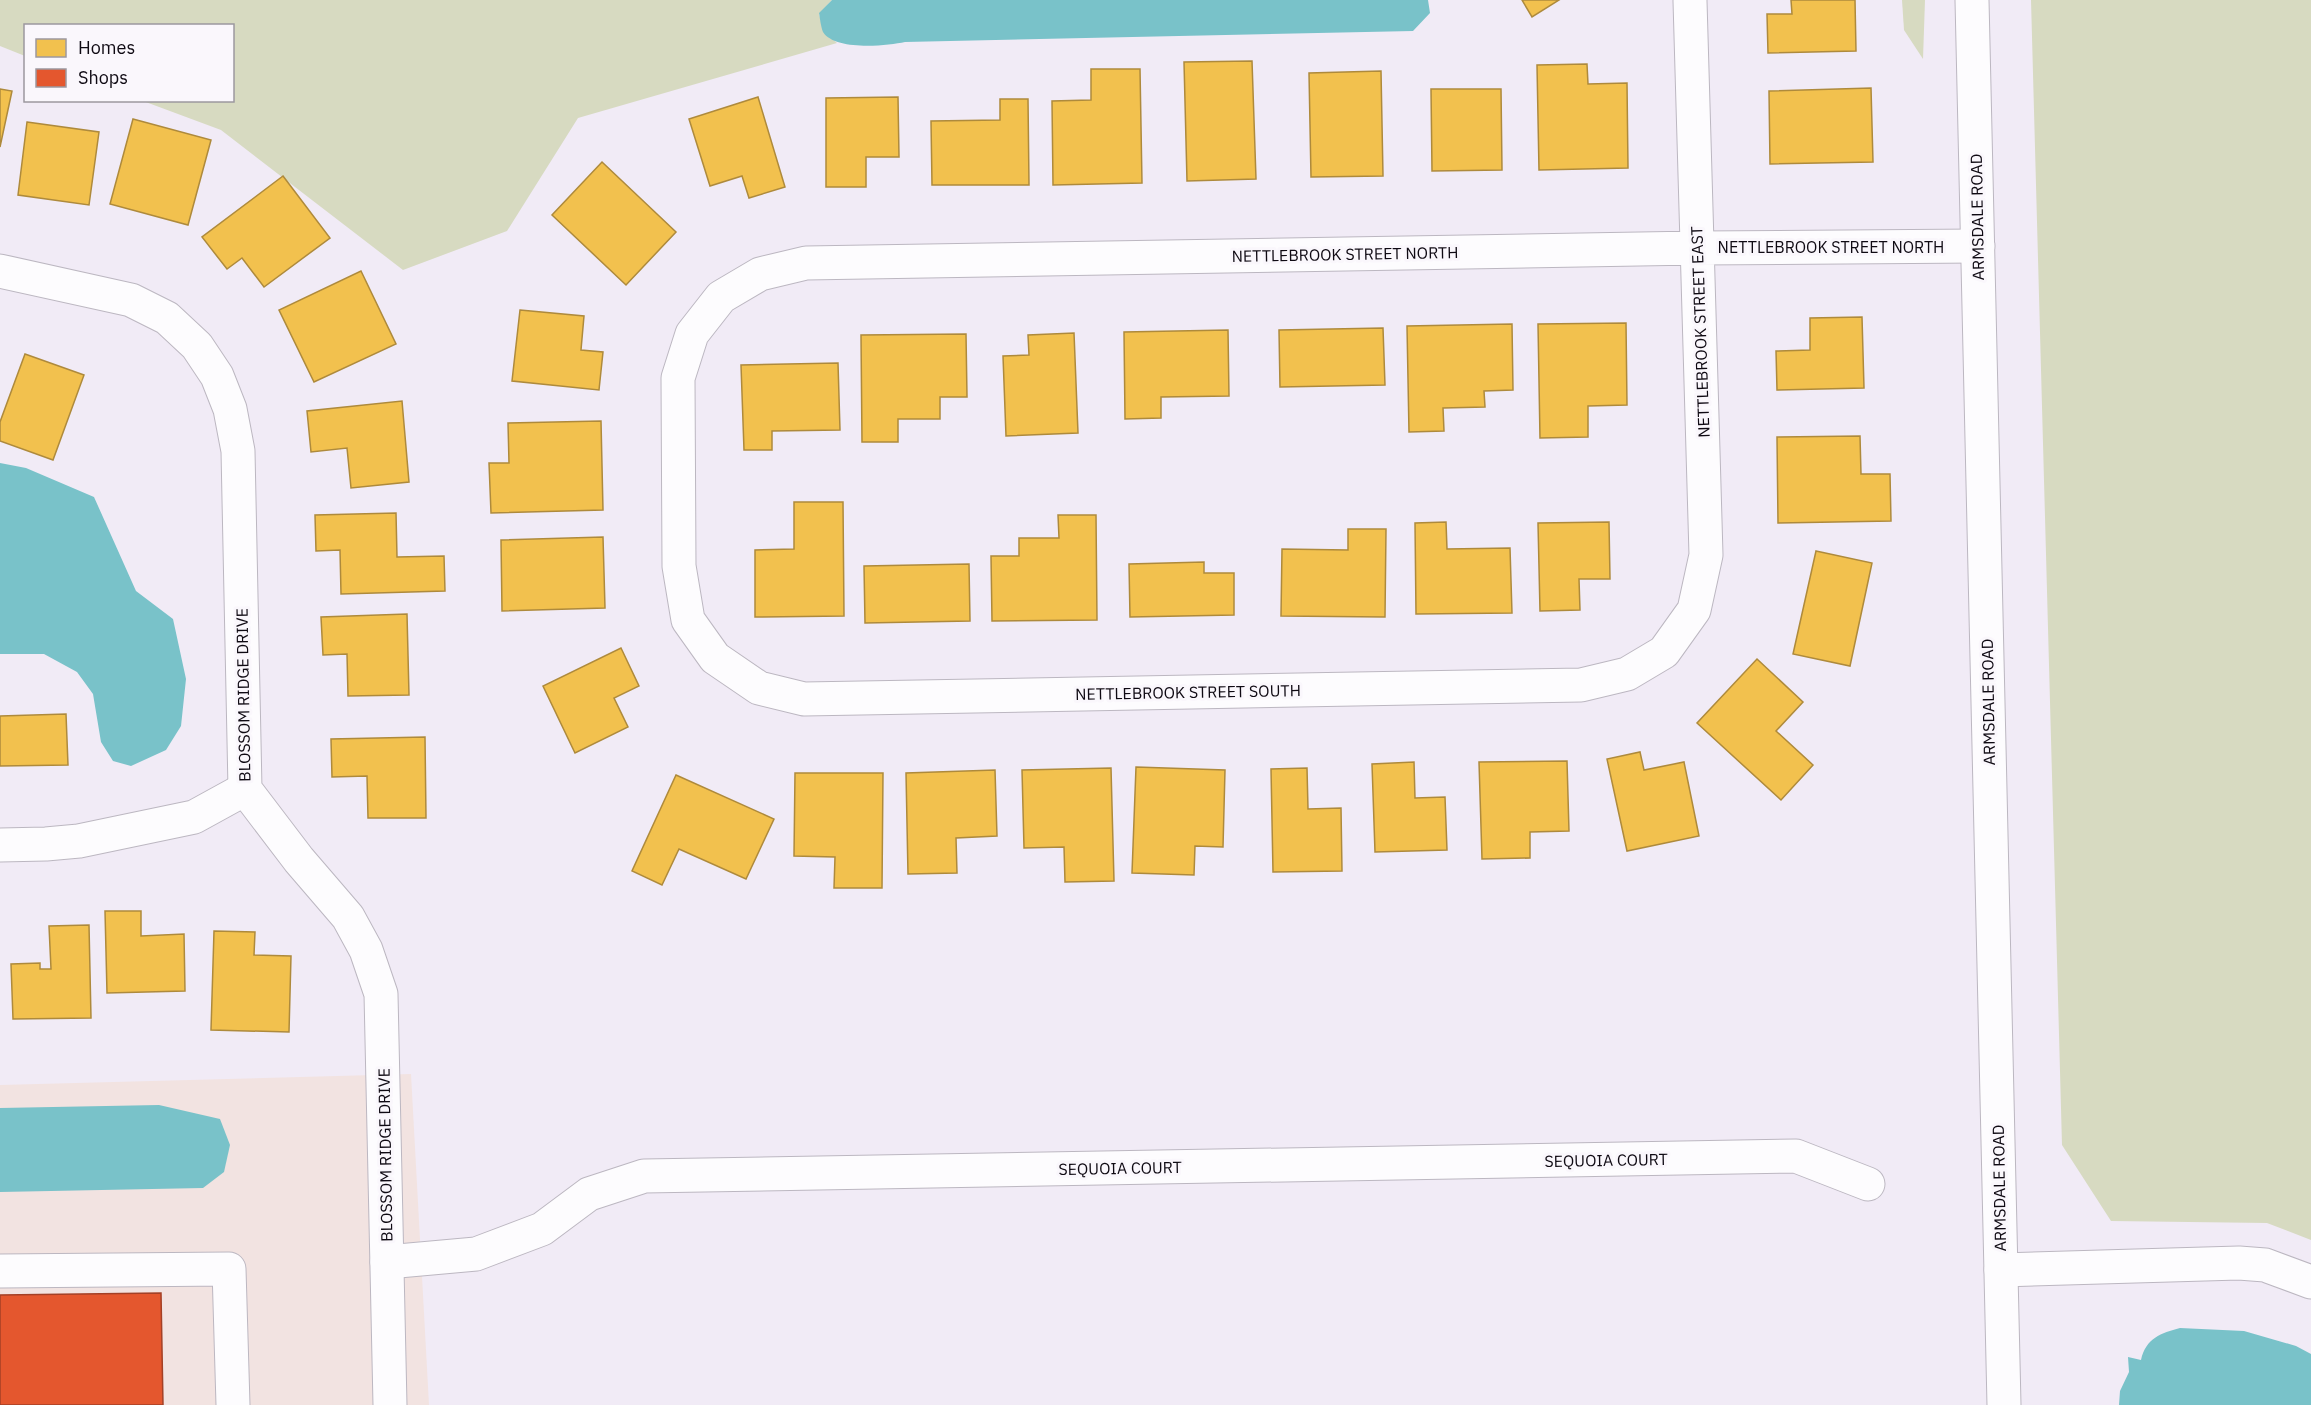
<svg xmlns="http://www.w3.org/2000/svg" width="2311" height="1405" font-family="'IBM Plex Sans',sans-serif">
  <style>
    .commercial { fill: #f2e3e1 }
    .green { fill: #d7dac1 }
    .water { fill: #79c2c9 }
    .homes { fill: #f2c14e; stroke: #ae8a3c; stroke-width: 1.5 }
    .shops { fill: #e4572e; stroke: #a44026; stroke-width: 1.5 }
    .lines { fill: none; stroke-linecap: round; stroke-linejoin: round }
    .minor-casing { stroke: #bcb7c1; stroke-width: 35 }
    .minor { stroke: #fdfcfe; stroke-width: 33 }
    .labels { text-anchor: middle; stroke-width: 6; stroke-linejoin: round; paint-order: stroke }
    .street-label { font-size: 16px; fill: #0f0a13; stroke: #faf7fc }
  </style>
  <rect width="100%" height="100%" fill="#f1ebf6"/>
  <path class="commercial" d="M411,1074L429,1405H0V1085Z"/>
  <g class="green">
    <path d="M0,0H832L819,14L824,32L837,43L578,118L507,231L403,270L221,130L143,101L232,100V26H26L25,56L0,46Z"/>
    <path d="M1902,0H1925L1923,59L1904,30Z"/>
    <path d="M2031,0H2311V1240L2267,1223L2111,1221L2062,1145Z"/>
  </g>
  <g class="water">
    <path d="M832,0H1428L1430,13L1413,31L905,42C886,46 835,51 823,32C821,27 820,19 819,13Z"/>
    <path d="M0,463L26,468L94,497L136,591L173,619L186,679L181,726L166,750L131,766L113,761L101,742L93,694L77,672L44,654H0Z"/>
    <path d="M159,1105L220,1119L230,1145L224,1172L203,1188L0,1192V1108Z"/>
    <path d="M2180,1328L2244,1331L2296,1346L2311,1354V1405H2119L2120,1391L2129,1372L2128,1357L2141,1360C2146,1338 2161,1333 2180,1328Z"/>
  </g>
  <g class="homes">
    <path d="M1522,0H1559L1532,17Z"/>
    <path d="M1791,0H1855L1856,51L1768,53L1767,14H1792Z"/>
    <path d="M1252,61L1256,179L1187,181L1184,62Z"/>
    <path d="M1587,64L1588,84L1627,83L1628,168L1539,170L1537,65Z"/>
    <path d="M1091,69H1140L1142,183L1053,185L1052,101L1091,100Z"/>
    <path d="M1381,71L1383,176L1311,177L1309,73Z"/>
    <path d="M1871,88L1873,162L1770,164L1769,91Z"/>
    <path d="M0,89L12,91L0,147Z"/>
    <path d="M1431,89H1501L1502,170L1432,171Z"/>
    <path d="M758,97L785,187L749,198L742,176L710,186L689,119Z"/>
    <path d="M898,97L899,157H866V187H826V98Z"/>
    <path d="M1000,99H1028L1029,185H932L931,121L1000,120Z"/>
    <path d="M133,119L211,140L188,225L110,204Z"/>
    <path d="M27,122L99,132L89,205L18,195Z"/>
    <path d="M602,162L676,232L626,285L552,215Z"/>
    <path d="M283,176L330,238L264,287L242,258L227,269L202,237Z"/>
    <path d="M361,271L396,344L314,382L279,310Z"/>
    <path d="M520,310L584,316L581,350L603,352L599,390L512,381Z"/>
    <path d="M1862,317L1864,388L1777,390L1776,351L1810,350V318Z"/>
    <path d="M1626,323L1627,405L1588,406V437L1540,438L1538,324Z"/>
    <path d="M1512,324L1513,390L1484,391L1485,407L1443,408L1444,431L1409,432L1407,326Z"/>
    <path d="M1383,328L1385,385L1280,387L1279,330Z"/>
    <path d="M1228,330L1229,396L1161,397V418L1125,419L1124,332Z"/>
    <path d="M1074,333L1078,433L1006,436L1003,356L1029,355L1028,335Z"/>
    <path d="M966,334L967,397H940V419H898V442H862L861,335Z"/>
    <path d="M25,354L84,375L53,460L0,441V422Z"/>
    <path d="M838,363L840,430L772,431V450H744L741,365Z"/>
    <path d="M402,401L409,482L351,488L347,448L311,452L307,411Z"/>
    <path d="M601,421L603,510L491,513L489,463H509L508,423Z"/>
    <path d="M1860,436L1861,474H1890L1891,521L1778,523L1777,437Z"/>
    <path d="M794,502H843L844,616L755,617V550L794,549Z"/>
    <path d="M396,513L397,557L444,556L445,591L341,594L340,550L316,551L315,515Z"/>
    <path d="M1058,515H1096L1097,620L992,621L991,556H1019V538H1059Z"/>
    <path d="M1446,522L1447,549L1510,548L1512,613L1416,614L1415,523Z"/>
    <path d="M1609,522L1610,579H1579L1580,610L1540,611L1538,523Z"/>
    <path d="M1348,529H1386L1385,617L1281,616L1282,549L1348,550Z"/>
    <path d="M603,537L605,608L502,611L501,540Z"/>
    <path d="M1816,551L1872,563L1850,666L1793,654Z"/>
    <path d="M1204,562V573H1234V615L1130,617L1129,564Z"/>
    <path d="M969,564L970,621L865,623L864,566Z"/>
    <path d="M407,614L409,695L348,696L347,654L323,655L321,617Z"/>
    <path d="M621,648L639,686L614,698L628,727L575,753L543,686Z"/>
    <path d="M1757,659L1803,702L1776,731L1813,765L1781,800L1697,723Z"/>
    <path d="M66,714L68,765L0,766V716Z"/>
    <path d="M425,737L426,818H368L367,776L332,777L331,739Z"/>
    <path d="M1640,752L1644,770L1684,762L1699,836L1627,851L1607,759Z"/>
    <path d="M1567,761L1569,831L1530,832V858L1482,859L1479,762Z"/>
    <path d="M1414,762L1415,798L1445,797L1447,850L1375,852L1372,764Z"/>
    <path d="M1136,767L1225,770L1223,847L1195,846L1194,875L1132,873Z"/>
    <path d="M1111,768L1114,881L1065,882L1064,847L1024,848L1022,770Z"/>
    <path d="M1307,768L1308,809L1341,808L1342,871L1273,872L1271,769Z"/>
    <path d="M995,770L997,836L956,838L957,873L908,874L906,773Z"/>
    <path d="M795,773H883L882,888H834L835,857L794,856Z"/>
    <path d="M676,775L774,819L746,879L679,849L662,885L632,871Z"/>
    <path d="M105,911H141V936L184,934L185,991L107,993Z"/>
    <path d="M89,925L91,1018L13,1019L11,964L40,963V969H51L49,926Z"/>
    <path d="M214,931L255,932L254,955L291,956L289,1032L211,1030Z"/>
  </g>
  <path class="shops" d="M161,1293L163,1405H0V1295Z"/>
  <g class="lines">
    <defs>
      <g id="minor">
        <path d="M1690,0V1L1706,555L1694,610L1664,652L1627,674L1581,685L804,699L759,688L715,658L688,620L679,566L678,378L692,334L721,297L760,274L806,263L1697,248L1978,246"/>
        <path d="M1972,0L2004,1405"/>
        <path d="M0,271L131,300L167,318L197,346L217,376L230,409L238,451L245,789L299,860L348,917L366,950L381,994L390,1405"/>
        <path d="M0,845L46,844L79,841L194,817L245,789"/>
        <path d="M387,1262L476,1254L542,1229L589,1194L644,1176L1796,1156L1868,1184"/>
        <path d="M2001,1270L2239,1263L2265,1265L2311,1282"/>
        <path d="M0,1271L229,1269L233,1405"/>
      </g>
    </defs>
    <use href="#minor" class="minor-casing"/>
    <use href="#minor" class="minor"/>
  </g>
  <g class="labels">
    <g class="street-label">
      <text transform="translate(1977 217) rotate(-91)" y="6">ARMSDALE ROAD</text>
      <text x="1831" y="253">NETTLEBROOK STREET NORTH</text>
      <text transform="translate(1345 254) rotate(-1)" y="6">NETTLEBROOK STREET NORTH</text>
      <text transform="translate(1700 332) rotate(-92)" y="6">NETTLEBROOK STREET EAST</text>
      <text transform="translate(1188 692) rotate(-1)" y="6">NETTLEBROOK STREET SOUTH</text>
      <text transform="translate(243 695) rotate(-91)" y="6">BLOSSOM RIDGE DRIVE</text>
      <text transform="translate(1988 702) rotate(-91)" y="6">ARMSDALE ROAD</text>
      <text transform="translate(385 1155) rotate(-91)" y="6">BLOSSOM RIDGE DRIVE</text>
      <text transform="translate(1606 1160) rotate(-1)" y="6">SEQUOIA COURT</text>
      <text transform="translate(1120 1168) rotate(-1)" y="6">SEQUOIA COURT</text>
      <text transform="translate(1999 1188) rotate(-91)" y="6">ARMSDALE ROAD</text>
    </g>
  </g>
  <rect x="24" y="24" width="210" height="78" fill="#faf7fc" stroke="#9c989f" stroke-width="1.5"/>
  <rect x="36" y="39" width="30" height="18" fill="#f2c14e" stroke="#9c989f" stroke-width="1.5"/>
  <text x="78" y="54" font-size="18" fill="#0f0a13">Homes</text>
  <rect x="36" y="69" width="30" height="18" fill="#e4572e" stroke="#9c989f" stroke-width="1.5"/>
  <text x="78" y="84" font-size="18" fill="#0f0a13">Shops</text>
</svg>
